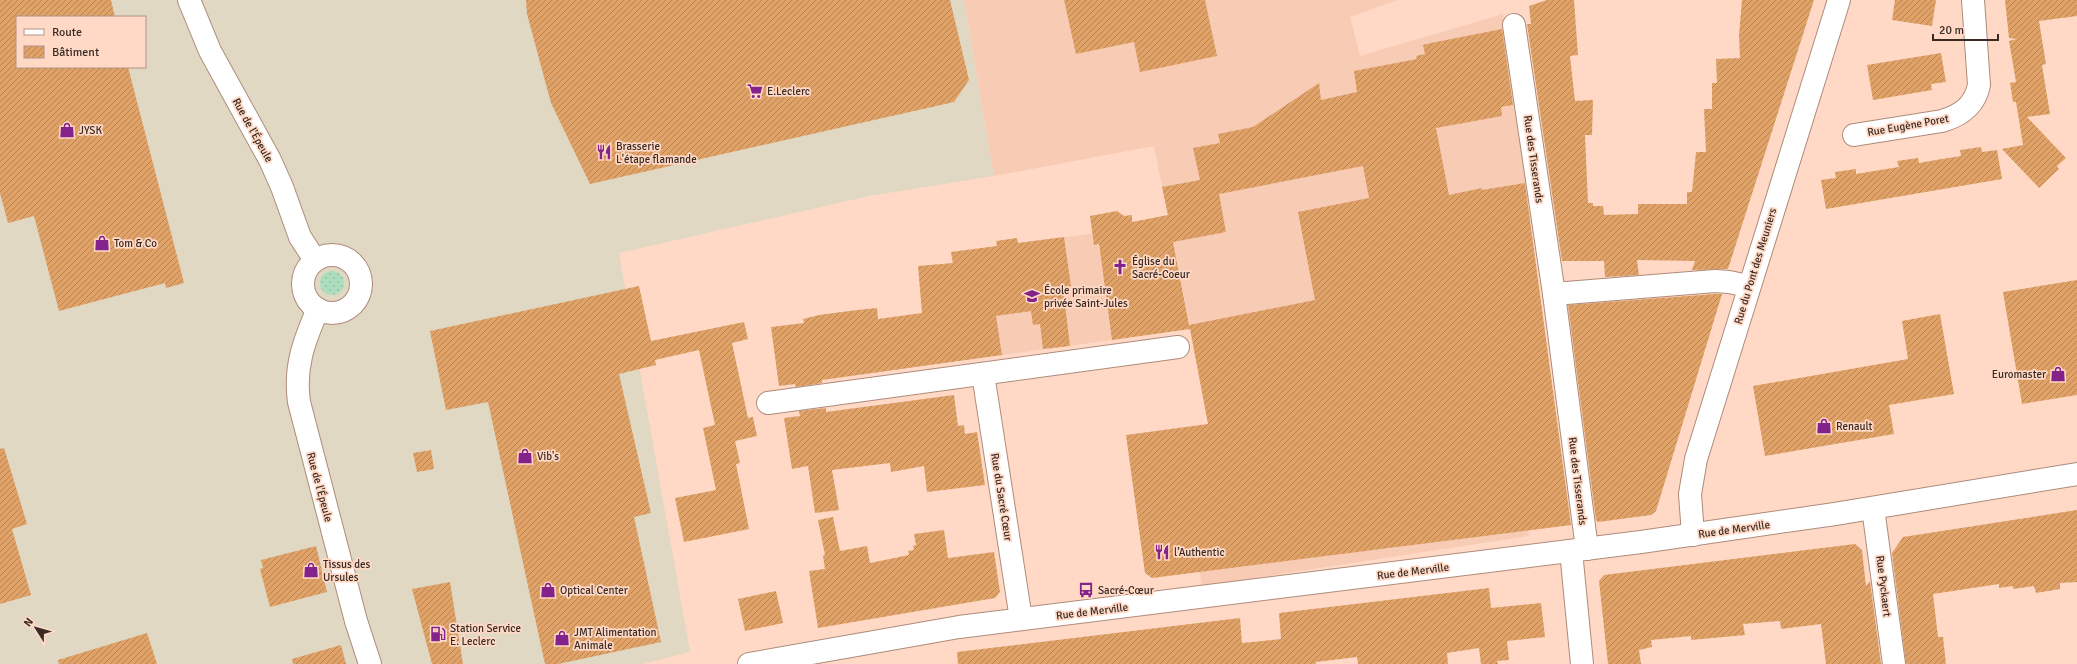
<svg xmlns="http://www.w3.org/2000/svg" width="2077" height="664" font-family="Signika,sans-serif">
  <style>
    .commercial { fill: #e0d8c2; fill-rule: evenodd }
    .built { fill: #f8cbb5 }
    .grass { fill: url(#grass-dots) }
    .building { fill: url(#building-hatch); fill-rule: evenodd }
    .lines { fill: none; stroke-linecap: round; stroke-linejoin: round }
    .minor-casing { stroke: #ae8b79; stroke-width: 24 }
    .tertiary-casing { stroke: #ae8b79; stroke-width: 24 }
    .minor { stroke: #fff; stroke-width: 22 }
    .tertiary { stroke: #fff; stroke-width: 22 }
    .labels { text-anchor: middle; stroke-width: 3.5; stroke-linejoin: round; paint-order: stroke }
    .poi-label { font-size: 11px; fill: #392b24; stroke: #ffd9c6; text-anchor: start }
    .street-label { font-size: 11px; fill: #392b24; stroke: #ffd9c6 }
  </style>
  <defs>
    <pattern id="grass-dots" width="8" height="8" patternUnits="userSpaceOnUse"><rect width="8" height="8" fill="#acddbd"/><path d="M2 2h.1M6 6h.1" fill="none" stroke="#95bea2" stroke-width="1.8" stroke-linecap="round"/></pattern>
    <pattern id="building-hatch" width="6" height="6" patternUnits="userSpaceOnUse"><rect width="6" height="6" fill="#e0a267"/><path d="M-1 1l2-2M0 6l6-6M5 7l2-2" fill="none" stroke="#b78455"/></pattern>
  </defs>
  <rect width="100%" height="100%" fill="#ffd9c6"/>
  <path class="commercial" d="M0,0H964L994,176L869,196L619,253L690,652L643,664H0ZM17,17H145V67H17Z"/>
  <g class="built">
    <path d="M964,0H1398L1350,17L1360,56L1503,14L1531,183L1483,190L1500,388L1529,536L1202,586L1190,511L1225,503L1154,146L994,176Z"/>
    <path d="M1097,233L1112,340L966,360L951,252Z"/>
  </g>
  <circle class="grass" cx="332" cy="283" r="12"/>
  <g class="building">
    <path d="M0,0H111L115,17H17V67H128L184,283L166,288L165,283L59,311L34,216L8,223L0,193Z"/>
    <path d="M526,0H950L969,80L954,102L590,184L551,103L527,14Z"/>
    <path d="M1064,0H1205L1217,56L1140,72L1134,42L1076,54Z"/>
    <path d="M1547,0H1574L1578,55L1570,56L1575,101L1593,100L1592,135H1585L1588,203H1593V206H1603L1604,215L1638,214V204H1687V192H1692L1696,152H1706L1704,109H1712V83H1717L1716,59L1740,58L1739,35L1742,0H1814L1728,269L1692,270L1695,261L1637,260L1639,275L1605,277L1604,261H1562L1527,24H1531L1529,6Z"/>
    <path d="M1895,0H1936L1932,26L1892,20Z"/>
    <path d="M2005,0H2077V16L2039,21L2046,64L2042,65L2050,114L2027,117L2066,158L2057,166L2059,169L2039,188L2002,149L2023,145L2016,102H2013L2010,83L2016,82L2009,41L2017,39L2009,38Z"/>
    <path d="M1502,29L1513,105L1501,107L1502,116L1436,128L1449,195L1482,188V190L1525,183L1571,525L1152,578L1145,573L1126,435L1208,424L1190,329L1112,340L1099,244L1094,245L1090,216L1117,211L1124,216L1132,215V222L1168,215L1162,187L1200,180L1193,148L1220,143L1218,134L1253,127L1319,83L1321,100L1357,92L1354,71L1417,59L1416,56L1425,54L1423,45L1431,43ZM1363,166L1369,198L1298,212L1315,300L1189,325L1173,242L1226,232L1219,194Z"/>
    <path d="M1941,53L1946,82L1931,84L1932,90L1873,100L1867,65Z"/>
    <path d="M1981,147L1982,152L1997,150L2002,179L1826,209L1821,180L1836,178L1835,172L1856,169V174L1899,167L1897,161L1918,158L1919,163L1936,160L1961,156L1960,150Z"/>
    <path d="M1064,237L1071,286L1063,287L1070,346L1043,349L1040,324L1033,325L1031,311L996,316L1002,355L822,380V383L796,387L795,384L779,386L771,327L804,323L803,319L819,315L857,310L877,308L878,319L922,313L918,266L953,263L951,252L997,246L996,241L1017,238L1018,243Z"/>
    <path d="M2077,280V395L2022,404L2003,292Z"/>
    <path d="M639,286L651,341L744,322L748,339L732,343L748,418L753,417L757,436L735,441L740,463L736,464L749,529L684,542L675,498L716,490L703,428L715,425L699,350L655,360L656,365L619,374L651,513L634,517L661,642L558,664H545L488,402L446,410L430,331Z"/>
    <path d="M1715,294H1722L1656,511L1651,515L1598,522L1596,520L1568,305Z"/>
    <path d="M1940,314L1954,394L1889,405L1894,434L1765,456L1753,386L1908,359L1902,321Z"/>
    <path d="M954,395L958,426L964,425L965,434L977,432L985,485L927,492L924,466L891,472L890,463L832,470L839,510L815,513L808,466L792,469L784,418L800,416L799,411L826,408V412Z"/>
    <path d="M4,448L27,524L12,529L31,595L0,604V449Z"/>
    <path d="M431,450L434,469L417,472L413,453Z"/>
    <path d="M2077,510V582L2060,583V589L2036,593L2034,586L2013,589V586L1999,588V584L1933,594L1938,637H1943L1946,664H1906L1892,553L1903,537Z"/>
    <path d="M833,517L840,551L867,546L870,563L909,555L908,551L914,550L913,546L916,545L914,534L944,530L948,558L994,552L1000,592L995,598L818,628L809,571L825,569L823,556L825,555L818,520Z"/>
    <path d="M1855,544L1862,550L1866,586L1870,581L1881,664H1826L1821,624L1781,629L1780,621L1743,624L1745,635L1691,640V636L1651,640L1652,647L1639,650L1641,664H1608L1599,581L1604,575Z"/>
    <path d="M316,546L327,592L270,607L260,569L263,568L261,560Z"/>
    <path d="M450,582L463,664H432L412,589Z"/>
    <path d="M1489,588L1491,608L1541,603L1545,637L1507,641L1509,660L1497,661L1498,664H1481L1479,648L1447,653L1448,664H1358L1357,657L1316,662V664H958L957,652L1240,618L1242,643L1281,639L1279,613Z"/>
    <path d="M776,591L783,623L745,631L738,599Z"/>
    <path d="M147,633L157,664H59L58,660Z"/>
    <path d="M341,645L346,664H293L292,659Z"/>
  </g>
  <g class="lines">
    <defs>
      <g id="minor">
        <path d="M189,0L210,51L270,160L282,187L300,237L315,260"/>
        <path d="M1514,25L1554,294L1587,549"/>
        <path d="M1854,135L1942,121C1962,115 1975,105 1979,85L1973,0"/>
        <circle cx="332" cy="284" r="29"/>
        <path d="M1554,294L1715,281L1729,282L1748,286"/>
        <path d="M318,309C304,341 294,367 299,402L356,621L370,664"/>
        <path d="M983,374L1021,619"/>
        <path d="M768,403L1178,347"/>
        <path d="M1873,508L1894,664"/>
        <path d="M1571,551L1582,664"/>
      </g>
      <g id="tertiary">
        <path d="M1693,535L1690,494L1696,459L1839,0"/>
        <path d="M749,664L959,627L1641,542L1835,514L2077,474"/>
      </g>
    </defs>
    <use href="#minor" class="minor-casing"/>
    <use href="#tertiary" class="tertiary-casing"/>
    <use href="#minor" class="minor"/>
    <use href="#tertiary" class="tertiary"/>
  </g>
  <defs>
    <symbol id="supermarket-bare" viewBox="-9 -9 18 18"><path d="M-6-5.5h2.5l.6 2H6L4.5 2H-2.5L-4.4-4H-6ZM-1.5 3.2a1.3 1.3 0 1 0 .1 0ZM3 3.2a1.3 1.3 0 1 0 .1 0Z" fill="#84228c" stroke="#ffd9c6" stroke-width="2.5" paint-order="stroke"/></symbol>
    <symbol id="shop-bare" viewBox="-9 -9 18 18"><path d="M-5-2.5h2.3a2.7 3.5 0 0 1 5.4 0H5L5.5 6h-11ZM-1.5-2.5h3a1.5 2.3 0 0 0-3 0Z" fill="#84228c" stroke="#ffd9c6" stroke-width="2.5" paint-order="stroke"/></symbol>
    <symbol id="restaurant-bare" viewBox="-9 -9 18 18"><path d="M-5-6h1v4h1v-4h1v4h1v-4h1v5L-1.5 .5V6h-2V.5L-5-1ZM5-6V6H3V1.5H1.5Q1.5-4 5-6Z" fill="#84228c" stroke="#ffd9c6" stroke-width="2.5" paint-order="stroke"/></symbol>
    <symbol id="church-bare" viewBox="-9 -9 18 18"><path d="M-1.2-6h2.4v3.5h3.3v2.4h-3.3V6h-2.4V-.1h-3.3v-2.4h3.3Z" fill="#84228c" stroke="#ffd9c6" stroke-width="2.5" paint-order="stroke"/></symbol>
    <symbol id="school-bare" viewBox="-9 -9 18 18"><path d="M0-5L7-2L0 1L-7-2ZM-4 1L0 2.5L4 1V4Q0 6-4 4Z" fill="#84228c" stroke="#ffd9c6" stroke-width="2.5" paint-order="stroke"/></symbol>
    <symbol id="bus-bare" viewBox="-9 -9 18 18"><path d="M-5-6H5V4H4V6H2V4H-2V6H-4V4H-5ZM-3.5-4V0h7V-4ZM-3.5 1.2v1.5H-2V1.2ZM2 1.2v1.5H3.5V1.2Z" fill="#84228c" stroke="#ffd9c6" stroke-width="2.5" paint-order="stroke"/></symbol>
    <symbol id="fuel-bare" viewBox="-9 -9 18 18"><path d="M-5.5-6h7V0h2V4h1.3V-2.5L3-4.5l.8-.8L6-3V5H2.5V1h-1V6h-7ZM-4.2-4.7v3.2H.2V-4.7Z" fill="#84228c" stroke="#ffd9c6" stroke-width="2.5" paint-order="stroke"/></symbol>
  </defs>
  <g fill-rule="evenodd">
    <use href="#supermarket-bare" x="744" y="80" width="22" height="22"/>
    <use href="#shop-bare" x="56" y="119" width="22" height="22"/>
    <use href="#restaurant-bare" x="593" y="141" width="22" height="22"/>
    <use href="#shop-bare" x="91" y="232" width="22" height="22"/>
    <use href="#church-bare" x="1109" y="256" width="22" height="22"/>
    <use href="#school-bare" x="1021" y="285" width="22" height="22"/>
    <use href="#shop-bare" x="2047" y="363" width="22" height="22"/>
    <use href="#shop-bare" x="1813" y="415" width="22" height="22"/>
    <use href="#shop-bare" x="514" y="445" width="22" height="22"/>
    <use href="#restaurant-bare" x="1151" y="541" width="22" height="22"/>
    <use href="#shop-bare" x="300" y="559" width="22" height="22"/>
    <use href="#shop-bare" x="537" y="579" width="22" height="22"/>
    <use href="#bus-bare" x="1075" y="579" width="22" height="22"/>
    <use href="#fuel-bare" x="427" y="623" width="22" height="22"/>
    <use href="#shop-bare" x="551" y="627" width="22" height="22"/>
  </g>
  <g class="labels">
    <g class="poi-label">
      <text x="767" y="95">E.Leclerc</text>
      <text x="79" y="134">JYSK</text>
      <text x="616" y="150">Brasserie<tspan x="616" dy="13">L'étape flamande</tspan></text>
      <text x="114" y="247">Tom &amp; Co</text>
      <text x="1132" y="265">Église du<tspan x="1132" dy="13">Sacré-Coeur</tspan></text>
      <text x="1044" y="294">École primaire<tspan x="1044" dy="13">privée Saint-Jules</tspan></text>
      <text x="2046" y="378" text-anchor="end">Euromaster</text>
      <text x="1836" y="430">Renault</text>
      <text x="537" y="460">Vib's</text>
      <text x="1174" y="556">l’Authentic</text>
      <text x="323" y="568">Tissus des<tspan x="323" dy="13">Ursules</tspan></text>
      <text x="560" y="594">Optical Center</text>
      <text x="1098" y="594">Sacré-Cœur</text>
      <text x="450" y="632">Station Service<tspan x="450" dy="13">E. Leclerc</tspan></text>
      <text x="574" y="636">JMT Alimentation<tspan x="574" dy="13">Animale</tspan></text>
    </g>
    <g class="street-label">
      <text transform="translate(1908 125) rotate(-10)" y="4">Rue Eugène Poret</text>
      <text transform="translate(253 130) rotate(61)" y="4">Rue de l'Épeule</text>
      <text transform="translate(1534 159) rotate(82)" y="4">Rue des Tisserands</text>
      <text transform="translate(1755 266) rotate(-73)" y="4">Rue du Pont des Meuniers</text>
      <text transform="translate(1578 481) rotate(83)" y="4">Rue des Tisserands</text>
      <text transform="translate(320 487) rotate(75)" y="4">Rue de l'Épeule</text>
      <text transform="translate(1002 497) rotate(81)" y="4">Rue du Sacré Cœur</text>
      <text transform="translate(1734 529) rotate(-8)" y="4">Rue de Merville</text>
      <text transform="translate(1413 571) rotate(-7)" y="4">Rue de Merville</text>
      <text transform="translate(1884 586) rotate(83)" y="4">Rue Pyckaert</text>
      <text transform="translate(1092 611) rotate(-7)" y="4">Rue de Merville</text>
    </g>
  </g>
  <rect x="16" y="16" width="130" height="52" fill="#ffd9c6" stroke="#b09385"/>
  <rect x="24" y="29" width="20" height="6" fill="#ffffff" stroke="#b09385"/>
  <text x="52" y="36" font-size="12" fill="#392b24">Route</text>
  <rect x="24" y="46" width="20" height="12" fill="url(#building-hatch)" stroke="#b09385"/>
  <text x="52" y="56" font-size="12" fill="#392b24">Bâtiment</text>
  <g transform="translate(36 628) rotate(307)" stroke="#ffd9c6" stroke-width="3" paint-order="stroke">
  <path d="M0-3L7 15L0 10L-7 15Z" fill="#392b24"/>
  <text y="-6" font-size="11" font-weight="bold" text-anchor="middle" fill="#392b24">N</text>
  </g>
  <path d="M1933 34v6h65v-6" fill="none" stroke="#392b24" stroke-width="2"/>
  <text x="1939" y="34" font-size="12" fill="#392b24" stroke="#ffd9c6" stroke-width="3" paint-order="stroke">20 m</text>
</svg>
